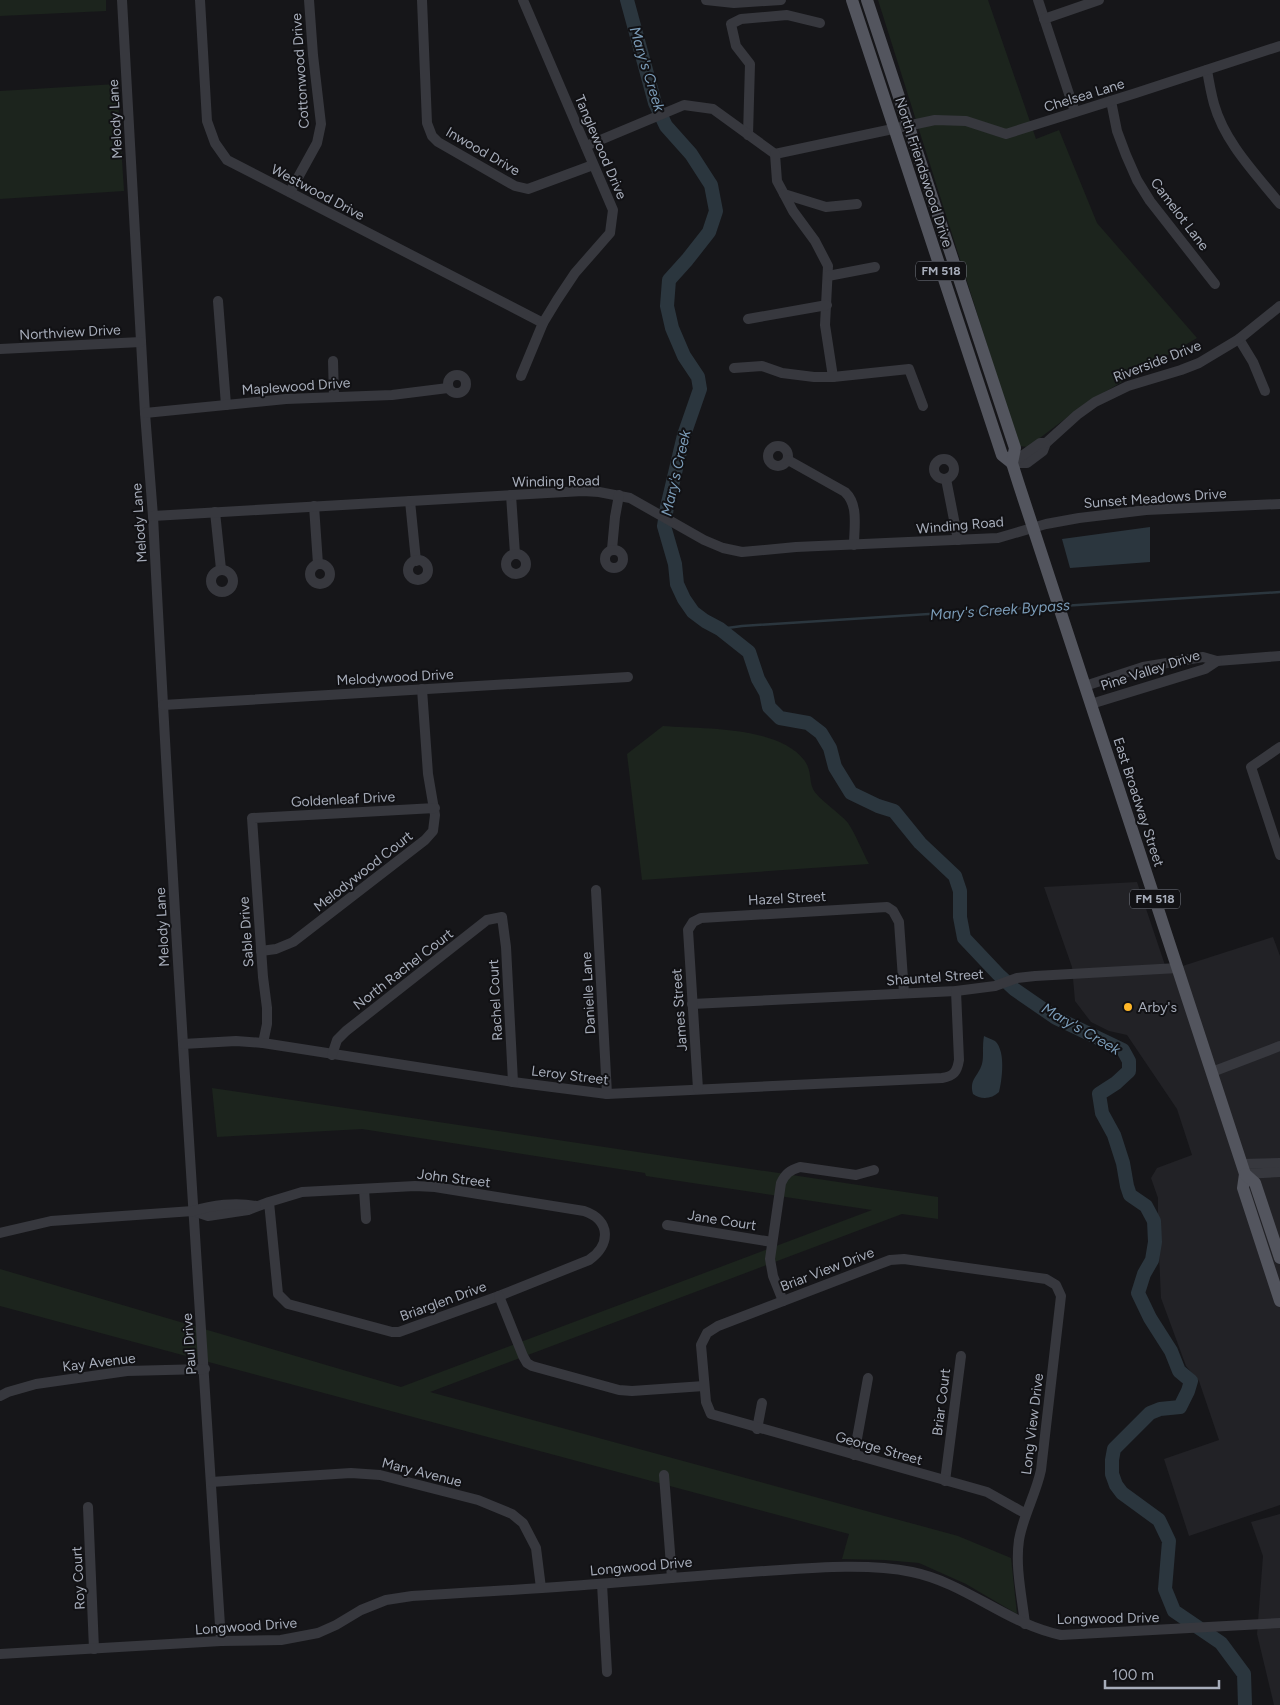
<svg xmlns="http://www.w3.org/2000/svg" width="1280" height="1705" font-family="Figtree,sans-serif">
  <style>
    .built { fill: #222226 }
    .green { fill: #1c241d }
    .water { fill: #2b363e }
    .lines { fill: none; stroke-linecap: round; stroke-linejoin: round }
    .stream { stroke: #2b363e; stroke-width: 2.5 }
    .river { stroke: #2b363e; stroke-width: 14 }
    .minor { stroke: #37383e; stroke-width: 10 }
    .major { stroke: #53555e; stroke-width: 12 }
    .poi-dot { fill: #ffb728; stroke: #111114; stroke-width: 2 }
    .labels { text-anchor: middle; stroke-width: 4; stroke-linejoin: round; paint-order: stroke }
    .shield { fill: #111114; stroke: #7a7e88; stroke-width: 1 }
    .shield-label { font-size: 12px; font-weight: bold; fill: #a7adba }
    .street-label { font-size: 14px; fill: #a7adba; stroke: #111114 }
    .poi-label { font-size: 14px; fill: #a7adba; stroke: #111114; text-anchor: start }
    .water-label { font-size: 15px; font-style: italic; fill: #7b9cb8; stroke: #111114 }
  </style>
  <rect width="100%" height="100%" fill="#161619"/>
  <g class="built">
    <path d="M1137,882L1167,971L1273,937L1280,956V1505L1189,1536L1164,1459L1219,1440L1199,1381L1186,1366L1161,1298L1158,1232V1198L1151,1178L1157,1168L1192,1155L1177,1109L1127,1035L1109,1031L1091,1022L1075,1001L1072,967L1044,887Z"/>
    <path d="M1280,1514V1705H1274L1257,1634L1263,1556L1251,1522Z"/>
  </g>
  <g class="green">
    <path d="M0,0H106V11L0,16Z"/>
    <path d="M878,0H988L1036,139L1059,130L1097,223L1197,338L1086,403L1028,447L1019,446Z"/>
    <path d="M117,84L124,191L0,199V91Z"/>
    <path d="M663,726C702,729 778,726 804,760C812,770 809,781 813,789C818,799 840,813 848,823C855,833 863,853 869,864L642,880L627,754Z"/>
    <path d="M212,1088L938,1197V1219L902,1214L430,1392L958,1536L1011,1558L1017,1614L966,1584L919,1563L885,1560L842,1559L849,1534L0,1306V1269L401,1387L872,1210L646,1176L645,1173L362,1129L217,1137Z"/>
  </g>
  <g class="water">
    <path d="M1150,527V562L1070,568L1062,539Z"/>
    <path d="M984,1036C987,1038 992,1039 995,1041C1006,1051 1002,1080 999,1092C992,1099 981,1100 973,1094C969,1079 978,1077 982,1064C984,1056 982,1046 984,1036Z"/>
  </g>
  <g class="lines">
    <g class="stream">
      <path d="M1062,606L1280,592"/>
      <path d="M720,629L742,626L1054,606"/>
    </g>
    <path class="river" d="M627,0L655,103L666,126L691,154L711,185L716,211L709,232L687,260L669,280L667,306L672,328L684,356L698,377L700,389L684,435L667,507L664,526L675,564L677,584L684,599L693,612L705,621L720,629L749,652L758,679L766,693L769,707L780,718L808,723L821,733L830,748L835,767L851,793L878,806L894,811L920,843L955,876L960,891V917L964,938L998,974L1014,989L1056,1018L1123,1050L1129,1061V1071L1116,1083L1099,1094L1102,1113L1114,1135L1123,1163L1127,1186L1130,1195L1146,1206L1154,1221L1155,1242L1152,1260L1144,1274L1138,1293L1150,1318L1171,1351L1179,1371L1191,1381L1188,1391L1180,1407L1160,1409L1150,1413L1114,1449L1112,1460V1474L1116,1485L1122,1493L1159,1520L1169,1541L1165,1589L1174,1611L1221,1643L1244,1674L1245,1705"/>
    <g class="minor">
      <path d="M122,0L145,413L153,516C172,891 197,1266 221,1641"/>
      <path d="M200,0L207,121L215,143L227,160L543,323"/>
      <path d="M422,0L427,123L432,136L438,142L515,186L528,189L593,165"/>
      <path d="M706,0L734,3L781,0"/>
      <path d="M1038,0L1075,112"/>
      <path d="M1044,19L1099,0"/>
      <path d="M1207,70C1209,82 1211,93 1214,104C1225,143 1256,174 1280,204"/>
      <path d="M1111,101L1117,131L1126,155L1137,180L1150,201L1215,284"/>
      <path d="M748,135L750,64L736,46L731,24L741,19L787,15L820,23"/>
      <path d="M586,146L684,105L713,109L775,154L935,120L966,121L1006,134L1136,93L1280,46"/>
      <path d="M775,154L777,181L784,194L826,207L857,204"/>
      <path d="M290,192L317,143L321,124L313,55L309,0"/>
      <path d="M784,194L793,211L815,241L828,266L825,325L833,377"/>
      <path d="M828,276L875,267"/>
      <path d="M218,301L226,405"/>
      <path d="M748,319L827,305"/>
      <path d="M1239,339L1253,362L1265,391"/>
      <path d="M0,349L141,342"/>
      <path d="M333,361L334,396"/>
      <path d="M734,368L762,366L782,373L814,377H833L909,369L923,406"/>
      <circle cx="457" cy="384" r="9"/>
      <path d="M521,376L543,323L557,300L575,273L610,233L613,210L523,0"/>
      <path d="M145,413L286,399L392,395L448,388"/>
      <circle cx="778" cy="456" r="10"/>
      <circle cx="944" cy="469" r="10"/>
      <path d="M788,460L845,492C859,505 854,527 854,545"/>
      <path d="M1012,463H1027L1043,451L1046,443L1077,415L1095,402L1128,386L1181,370L1199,363L1239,339L1280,306"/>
      <path d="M1012,463L1040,443H1046"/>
      <path d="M946,479L958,540"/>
      <path d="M511,495L515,554"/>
      <path d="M410,501L416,561"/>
      <path d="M314,506L318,564"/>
      <path d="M215,512L221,569"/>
      <path d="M153,516L583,491L599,492L630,498L704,540L723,548L742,552L796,547L998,538L1046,524L1079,518L1146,510L1280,504"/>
      <path d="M612,549L615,517L619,495"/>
      <circle cx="614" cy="559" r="9"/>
      <circle cx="516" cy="564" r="10"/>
      <circle cx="418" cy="570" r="10"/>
      <circle cx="320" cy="574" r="10"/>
      <circle cx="222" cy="581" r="11"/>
      <path d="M1085,686L1143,667L1203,657L1217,661L1280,656"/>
      <path d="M1091,704L1205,669L1217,661"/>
      <path d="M163,705L628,677"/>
      <path d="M1280,747L1251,767L1280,855"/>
      <path d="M596,890L607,1094"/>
      <path d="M261,951L276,949L293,942L425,840L433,831L435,815L428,774L422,689"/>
      <path d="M692,1004L956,991L995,986L1017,978L1035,976L1178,968"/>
      <path d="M263,1043L267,1024V1008L263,977L252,818L435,808"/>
      <path d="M183,1044L236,1041L263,1043L513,1082L607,1094L942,1078C954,1076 957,1072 959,1060L956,991"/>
      <path d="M332,1055L337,1040L346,1031L487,920L502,917L506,947L513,1082"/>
      <path d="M1212,1072L1280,1046"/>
      <path d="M698,1089L688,930L693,922L701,918L887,907L893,911L899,922L904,993"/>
      <path d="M1242,1164L1280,1163"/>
      <path d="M1245,1174L1280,1172"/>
      <path d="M364,1189L366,1219"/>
      <path d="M193,1211L208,1216L248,1210L269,1202L302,1192L415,1186L435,1187L584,1211C611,1220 611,1245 589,1260L499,1296L399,1332H392L288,1304L278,1294L269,1202"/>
      <path d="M667,1225L772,1242"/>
      <path d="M0,1233L51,1221L193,1211C212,1205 236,1202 256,1206"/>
      <path d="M499,1296L523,1356L527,1363L532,1366L619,1390L632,1391L704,1386"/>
      <path d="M783,1301L773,1276L770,1259L781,1183C785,1174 790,1170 800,1167L856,1175L874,1170"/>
      <path d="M0,1396L8,1392L36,1384L127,1371L205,1369"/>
      <path d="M757,1429L762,1403"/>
      <path d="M854,1455L868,1378"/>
      <path d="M664,1475L672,1578"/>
      <path d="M945,1481L961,1356"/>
      <path d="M211,1482L351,1473L380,1475L478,1500L512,1514L523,1523L536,1548L541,1588"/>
      <path d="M88,1507L94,1649"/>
      <path d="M602,1584L607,1672"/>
      <path d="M1025,1624C1022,1597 1015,1567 1019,1540C1023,1516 1036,1494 1041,1470L1061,1296L1056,1285L1046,1279L904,1259L890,1260L718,1326L707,1333L701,1345L706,1402L711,1414L987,1492L1026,1514"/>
      <path d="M0,1654L221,1641L281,1640L318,1633L336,1625L361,1610L386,1600L412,1596C464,1593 517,1590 570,1586C630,1582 690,1576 750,1572C801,1569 863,1562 912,1572C966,1583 1007,1624 1061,1635L1280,1623"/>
    </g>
    <g class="major">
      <path d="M852,0L1002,455L1012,463"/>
      <path d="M867,0L1015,448L1012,463L1018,482L1245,1174L1243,1188L1280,1301"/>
      <path d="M1245,1174L1255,1183L1280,1258"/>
    </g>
  </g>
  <circle class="poi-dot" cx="1128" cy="1007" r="5"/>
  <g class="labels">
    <g class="shield">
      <rect x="916" y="261.5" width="50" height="19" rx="4"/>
      <rect x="1130" y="889.5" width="50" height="19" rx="4"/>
    </g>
    <g class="shield-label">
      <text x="941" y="275">FM 518</text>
      <text x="1155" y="903">FM 518</text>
    </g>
    <g class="street-label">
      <text transform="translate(300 71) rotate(-94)" y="5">Cottonwood Drive</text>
      <text transform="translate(1084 95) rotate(-17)" y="5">Chelsea Lane</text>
      <text transform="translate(115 119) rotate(-93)" y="5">Melody Lane</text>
      <text transform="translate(601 147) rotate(67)" y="5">Tanglewood Drive</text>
      <text transform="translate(483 151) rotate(30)" y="5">Inwood Drive</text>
      <text transform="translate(924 172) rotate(72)" y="5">North Friendswood Drive</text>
      <text transform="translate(318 192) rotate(28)" y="5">Westwood Drive</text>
      <text transform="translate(1180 214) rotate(53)" y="5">Camelot Lane</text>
      <text transform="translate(70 332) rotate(-3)" y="5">Northview Drive</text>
      <text transform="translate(1157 361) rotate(-21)" y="5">Riverside Drive</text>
      <text transform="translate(296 386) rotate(-4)" y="5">Maplewood Drive</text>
      <text transform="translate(556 481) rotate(-1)" y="5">Winding Road</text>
      <text transform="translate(1155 498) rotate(-4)" y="5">Sunset Meadows Drive</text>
      <text transform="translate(139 523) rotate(-94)" y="5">Melody Lane</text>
      <text transform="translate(960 525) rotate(-5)" y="5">Winding Road</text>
      <text transform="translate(1150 670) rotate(-18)" y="5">Pine Valley Drive</text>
      <text transform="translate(395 677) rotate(-3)" y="5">Melodywood Drive</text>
      <text transform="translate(343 799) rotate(-3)" y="5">Goldenleaf Drive</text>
      <text transform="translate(1139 802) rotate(72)" y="5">East Broadway Street</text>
      <text transform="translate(363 871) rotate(-38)" y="5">Melodywood Court</text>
      <text transform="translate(787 898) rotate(-3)" y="5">Hazel Street</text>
      <text transform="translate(162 927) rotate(-93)" y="5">Melody Lane</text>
      <text transform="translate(246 932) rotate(-94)" y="5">Sable Drive</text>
      <text transform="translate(403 969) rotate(-38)" y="5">North Rachel Court</text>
      <text transform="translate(935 977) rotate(-4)" y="5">Shauntel Street</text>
      <text transform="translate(588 993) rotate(-93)" y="5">Danielle Lane</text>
      <text transform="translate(495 1000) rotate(-93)" y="5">Rachel Court</text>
      <text transform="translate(679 1010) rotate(-94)" y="5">James Street</text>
      <text transform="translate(570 1075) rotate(7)" y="5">Leroy Street</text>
      <text transform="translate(454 1178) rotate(7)" y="5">John Street</text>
      <text transform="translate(722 1220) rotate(9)" y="5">Jane Court</text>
      <text transform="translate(827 1269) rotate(-21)" y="5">Briar View Drive</text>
      <text transform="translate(443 1301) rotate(-20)" y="5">Briarglen Drive</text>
      <text transform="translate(189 1344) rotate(-94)" y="5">Paul Drive</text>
      <text transform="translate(99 1362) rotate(-7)" y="5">Kay Avenue</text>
      <text transform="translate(941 1402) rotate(-83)" y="5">Briar Court</text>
      <text transform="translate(1032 1424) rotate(-83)" y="5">Long View Drive</text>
      <text transform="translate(879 1448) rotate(16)" y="5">George Street</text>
      <text transform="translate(422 1472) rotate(14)" y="5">Mary Avenue</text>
      <text transform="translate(641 1566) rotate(-5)" y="5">Longwood Drive</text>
      <text transform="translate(78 1578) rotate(-93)" y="5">Roy Court</text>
      <text transform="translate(1108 1618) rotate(-1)" y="5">Longwood Drive</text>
      <text transform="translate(246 1626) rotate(-4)" y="5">Longwood Drive</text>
    </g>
    <g class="poi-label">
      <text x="1138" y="1012">Arby's</text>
    </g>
    <g class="water-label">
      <text transform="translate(647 69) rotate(73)" y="5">Mary's Creek</text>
      <text transform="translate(676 473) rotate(-77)" y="5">Mary's Creek</text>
      <text transform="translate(1000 610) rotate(-4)" y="5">Mary's Creek Bypass</text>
      <text transform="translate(1081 1029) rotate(30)" y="5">Mary's Creek</text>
    </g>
  </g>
  <path d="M1105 1680v8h114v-8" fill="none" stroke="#a7adba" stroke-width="2.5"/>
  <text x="1112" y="1680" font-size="15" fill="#a7adba" stroke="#111114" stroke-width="4" paint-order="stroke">100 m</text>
</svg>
